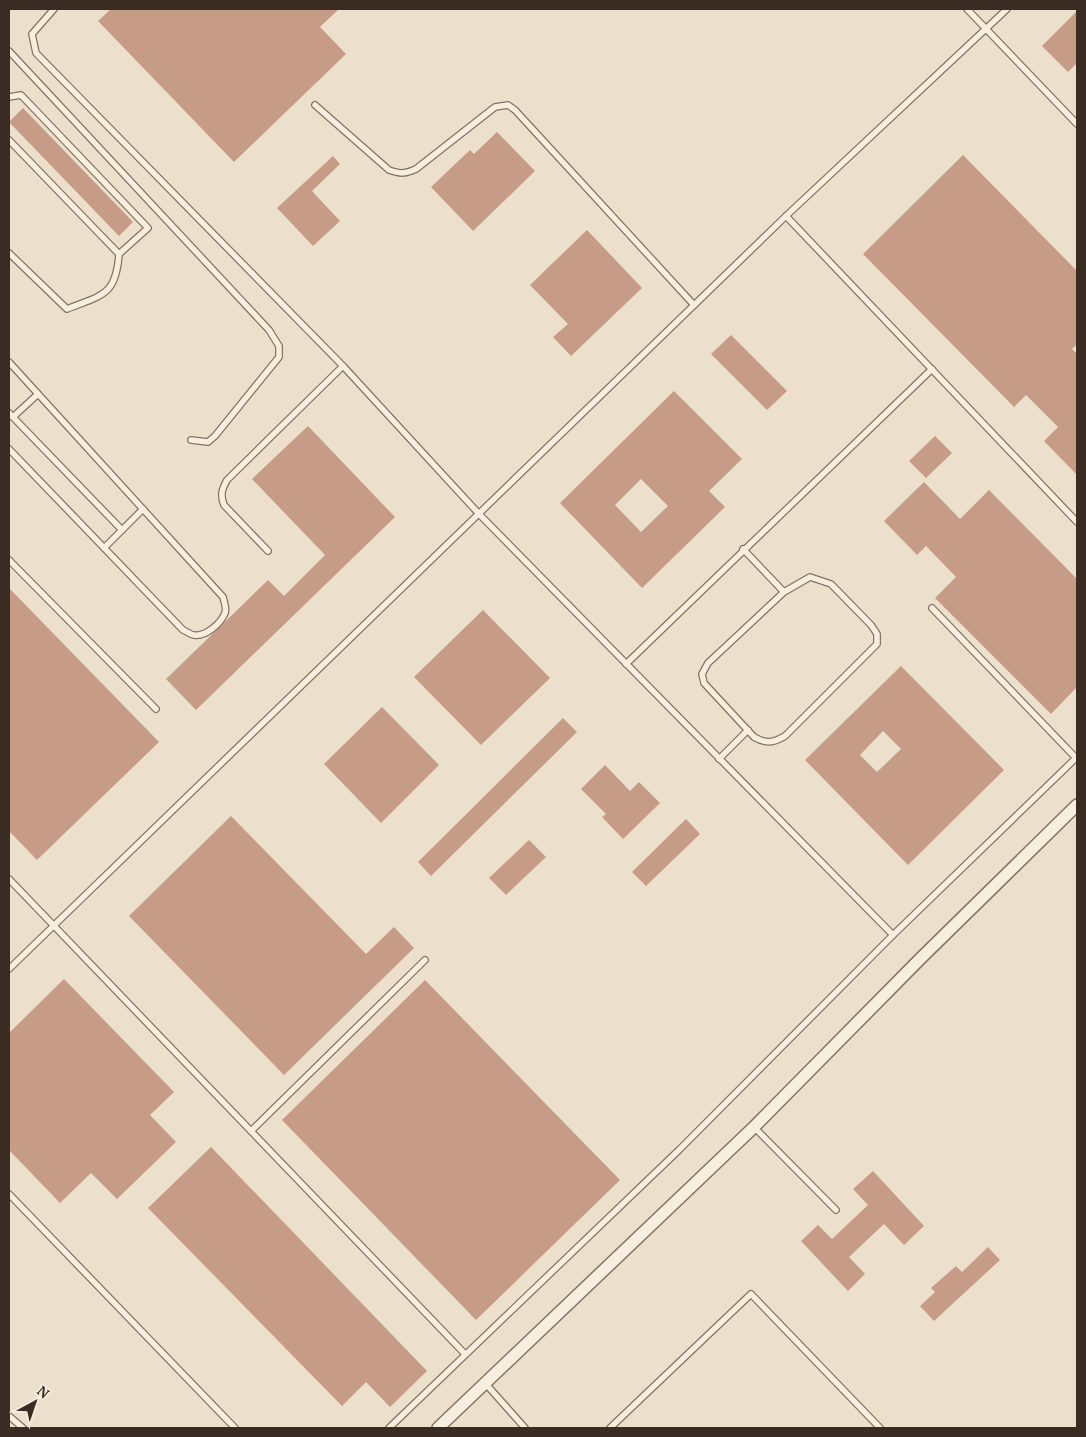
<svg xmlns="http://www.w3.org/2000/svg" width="1086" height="1437" font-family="'PT Serif',serif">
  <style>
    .building { fill: #c69c86; fill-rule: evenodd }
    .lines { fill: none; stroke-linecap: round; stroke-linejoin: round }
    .lane-casing { stroke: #877361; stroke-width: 8 }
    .street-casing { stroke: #877361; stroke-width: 14 }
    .lane { stroke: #f7eedf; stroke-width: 5.5 }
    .street { stroke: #f7eedf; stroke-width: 11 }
  </style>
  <rect width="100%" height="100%" fill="#ece0cc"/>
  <g class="building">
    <path d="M111,9H339L320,27L346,54L234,162L98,21Z"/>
    <path d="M1077,11V63L1068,72L1042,46Z"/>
    <path d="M23,108L133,222L119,236L9,122Z"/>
    <path d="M497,132L535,171L473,231L431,187L470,150L474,154Z"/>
    <path d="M963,155L1077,271V344L1072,349L1077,354V475L1044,441L1058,427L1026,395L1014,407L863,254Z"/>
    <path d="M333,156L340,164L312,191L340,221L313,246L277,208Z"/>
    <path d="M587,230L642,288L571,356L553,337L568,324L530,285Z"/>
    <path d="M731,335L787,391L767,410L711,354Z"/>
    <path d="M674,391L742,459L709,491L725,507L642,588L560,503ZM641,479L668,506L641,532L615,505Z"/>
    <path d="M308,426L395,517L196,710L166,679L268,580L284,596L325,555L252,479Z"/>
    <path d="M935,436L952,453L926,478L909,461Z"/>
    <path d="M924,482L960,519L989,490L1077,579V687L1051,714L935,598L956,577L926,546L917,555L884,521Z"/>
    <path d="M9,588L159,742L37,860L9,831Z"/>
    <path d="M483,610L550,678L481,745L414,677Z"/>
    <path d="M901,666L1004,770L908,865L805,760ZM883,731L901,749L877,772L860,755Z"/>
    <path d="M382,707L439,765L381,823L324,764Z"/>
    <path d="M563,718L577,732L431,876L418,862Z"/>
    <path d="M605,765L630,791L639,782L660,803L623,839L602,817L606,814L581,789Z"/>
    <path d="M231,816L366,954L394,927L414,948L284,1075L129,916Z"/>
    <path d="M686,819L700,834L646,886L632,872Z"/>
    <path d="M529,840L546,857L506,895L489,878Z"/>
    <path d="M64,979L174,1092L150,1115L176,1142L117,1199L91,1173L60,1203L9,1150V1033Z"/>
    <path d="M425,980L620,1180L476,1320L282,1120Z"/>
    <path d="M211,1147L427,1371L390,1407L366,1382L342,1406L148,1208Z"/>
    <path d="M873,1171L924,1226L904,1245L884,1224L849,1257L865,1274L848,1291L801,1241L818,1225L832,1239L868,1205L853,1189Z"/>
    <path d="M988,1247L1000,1260L934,1321L920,1306L935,1292L931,1288L956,1266L962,1272Z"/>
  </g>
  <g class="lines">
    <defs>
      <g id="lane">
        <path d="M54,9L32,34L36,53L343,366L480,515L893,935"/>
        <path d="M967,9L1077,124"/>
        <path d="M9,51L269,330L279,346V357L215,436L208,442L191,440"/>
        <path d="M9,97L21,95L148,228L119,254C116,296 102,295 67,309L9,253"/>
        <path d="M315,105L389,170C400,174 405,174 416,169L495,107L508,105L515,110L694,305"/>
        <path d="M9,140L119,254"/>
        <path d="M786,216L1077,522"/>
        <path d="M9,362L223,597C224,602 227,608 225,613C221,623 206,637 194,635C191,635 186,631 183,630L9,449"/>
        <path d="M9,413L122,530"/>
        <path d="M13,417L38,394"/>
        <path d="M104,548L143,509"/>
        <path d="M743,549L784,592L708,663L702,674L704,683L754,737C766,744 773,743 785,736L877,644V634L871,625L831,584L810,577L784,592"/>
        <path d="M268,551L224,505C220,495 222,489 227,480L343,366"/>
        <path d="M9,560L156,709"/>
        <path d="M932,608L1076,758"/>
        <path d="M626,664L932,369"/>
        <path d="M719,759L748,730"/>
        <path d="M9,879L465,1354"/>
        <path d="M9,969L786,216L1007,9"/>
        <path d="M754,1127L836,1210"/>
        <path d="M251,1131L425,960"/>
        <path d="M9,1194L235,1428"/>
        <path d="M485,1383L525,1428"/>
        <path d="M9,1416L23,1428"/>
        <path d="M389,1428L679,1150L893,935L1077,757"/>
        <path d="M610,1428L751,1294L880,1428"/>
      </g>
      <path id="street" d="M438,1428L754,1127L921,958L1077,805"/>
    </defs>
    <use href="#lane" class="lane-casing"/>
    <use href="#street" class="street-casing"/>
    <use href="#lane" class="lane"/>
    <use href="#street" class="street"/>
  </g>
  <rect width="1086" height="1437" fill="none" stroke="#3a2c23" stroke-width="20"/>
  <g transform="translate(35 1402) rotate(40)" stroke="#f4ebdb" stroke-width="4" paint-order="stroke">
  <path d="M0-4L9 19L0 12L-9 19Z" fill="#3a2c23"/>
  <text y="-8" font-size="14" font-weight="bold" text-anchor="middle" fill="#3a2c23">N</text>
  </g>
</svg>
